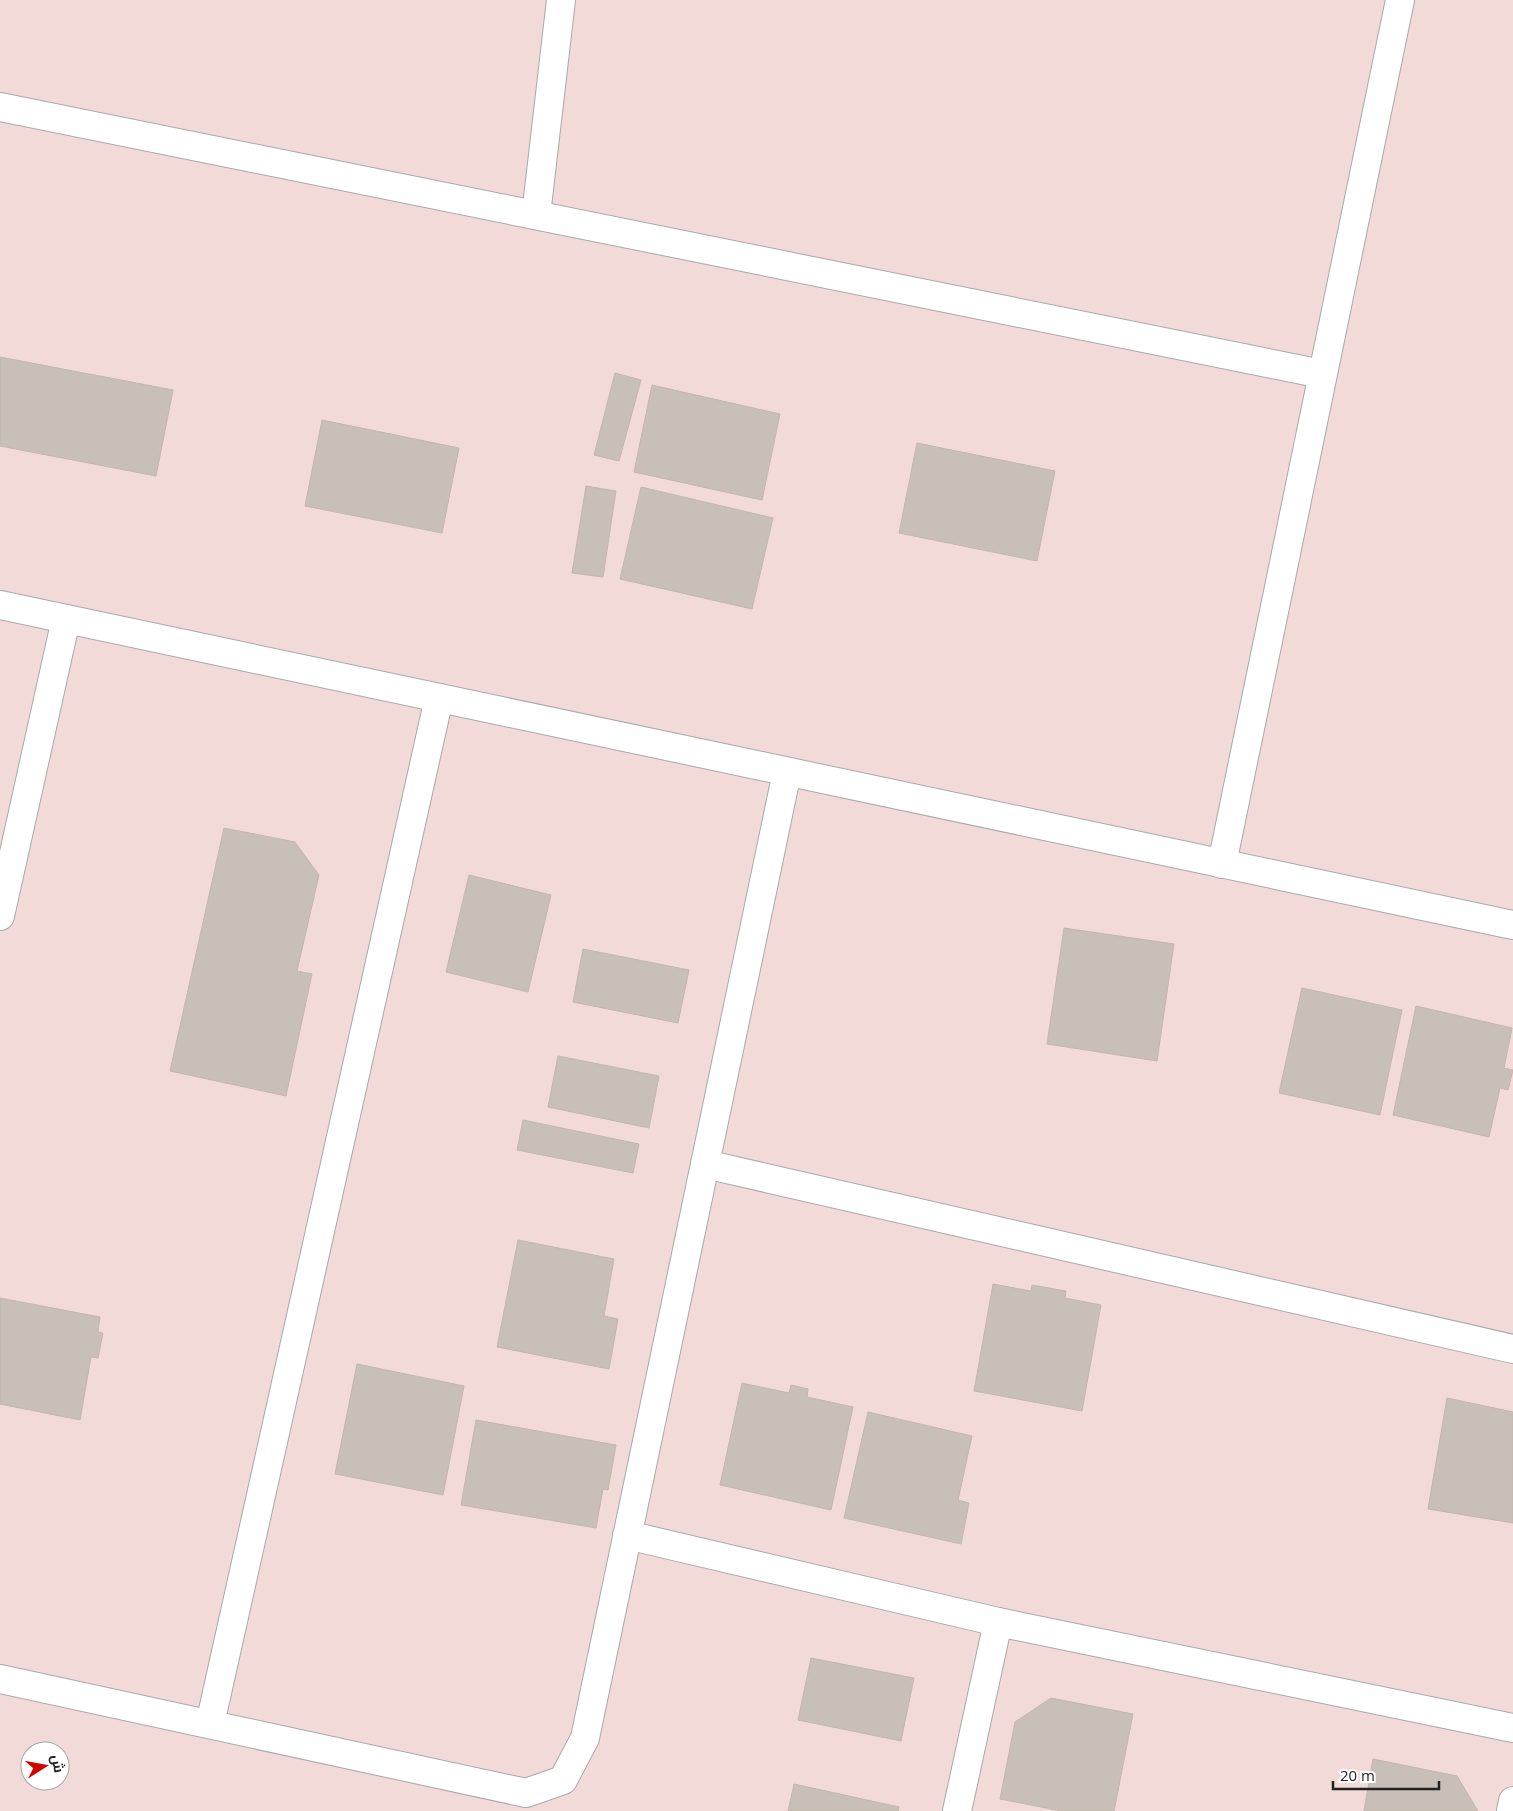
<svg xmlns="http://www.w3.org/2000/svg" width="1513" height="1811" font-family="'Open Sans',Cairo,sans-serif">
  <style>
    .commercial { fill: #f2dad9; fill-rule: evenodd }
    .building { fill: #c7bfb8; stroke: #c4b6ab }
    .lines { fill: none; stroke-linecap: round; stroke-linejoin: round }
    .minor-casing { stroke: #a9a9a9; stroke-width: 30 }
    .minor { stroke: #fff; stroke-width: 28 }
  </style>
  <rect width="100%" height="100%" fill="#f2efe9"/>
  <path class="commercial" d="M0,0H1513V1811H0ZM30,1751H60V1781H30Z"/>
  <g class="building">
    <path d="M0,357L173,390L156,476L0,446Z"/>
    <path d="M615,373L641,380L619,461L594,455Z"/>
    <path d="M652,385L780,414L762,500L634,472Z"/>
    <path d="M322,420L459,448L442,533L305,506Z"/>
    <path d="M917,443L1055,471L1037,561L899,533Z"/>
    <path d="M586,486L616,491L603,577L572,573Z"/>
    <path d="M641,487L773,518L752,609L620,579Z"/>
    <path d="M224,828L295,842L319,875L297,971L312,974L286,1096L170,1071Z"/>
    <path d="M469,875L551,895L528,992L446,972Z"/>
    <path d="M1064,928L1174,944L1157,1061L1047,1044Z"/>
    <path d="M583,949L689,970L678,1023L573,1002Z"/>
    <path d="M1302,988L1402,1010L1380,1115L1279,1093Z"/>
    <path d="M1416,1006L1512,1028L1504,1068L1513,1070L1508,1090L1500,1088L1489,1137L1393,1115Z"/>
    <path d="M558,1056L659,1076L649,1128L548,1107Z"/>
    <path d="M523,1120L639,1144L633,1173L517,1150Z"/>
    <path d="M518,1240L614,1259L604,1316L618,1319L609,1369L497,1347Z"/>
    <path d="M993,1284L1031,1291L1032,1285L1066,1291L1065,1298L1101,1305L1082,1411L974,1391Z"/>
    <path d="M0,1298L100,1317L98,1332L103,1333L98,1358L91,1357L80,1420L0,1404Z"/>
    <path d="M357,1364L464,1386L443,1495L335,1474Z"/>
    <path d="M742,1383L789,1393L791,1385L808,1389L807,1397L853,1407L831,1510L720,1485Z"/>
    <path d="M1447,1398L1513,1412V1523L1428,1509Z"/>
    <path d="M868,1412L972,1436L958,1500L969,1503L961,1544L844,1518Z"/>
    <path d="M476,1420L616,1445L608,1490L603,1489L596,1528L461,1505Z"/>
    <path d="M811,1658L914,1678L901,1741L798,1720Z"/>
    <path d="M1051,1698L1133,1714L1114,1811H1061L1000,1799L1015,1722Z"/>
    <path d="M1373,1759L1457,1776L1478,1811H1364Z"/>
    <path d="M794,1784L899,1807L898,1811H788Z"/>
  </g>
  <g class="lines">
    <defs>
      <g id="minor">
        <path d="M0,107L1322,374"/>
        <path d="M536,215L561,0"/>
        <path d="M0,605L1513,925"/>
        <path d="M1222,864L1400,0"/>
        <path d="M0,916L66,619"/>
        <path d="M705,1164L1513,1349"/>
        <path d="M627,1535L998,1622L1513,1728"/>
        <path d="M0,1679L526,1793L563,1780L585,1738L787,772"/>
        <path d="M210,1724L439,698"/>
        <path d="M957,1811L998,1622"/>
        <path d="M1511,1811L1513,1801"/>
      </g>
    </defs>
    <use href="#minor" class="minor-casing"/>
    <use href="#minor" class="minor"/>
  </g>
  <g transform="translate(45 1766) rotate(79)"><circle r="24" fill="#ffffff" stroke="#a7a7a7"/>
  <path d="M0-4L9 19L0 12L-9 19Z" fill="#d40000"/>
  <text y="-8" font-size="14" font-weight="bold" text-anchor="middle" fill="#222222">ش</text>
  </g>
  <path d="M1333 1781v8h106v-8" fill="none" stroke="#222222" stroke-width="2.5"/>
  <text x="1340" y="1781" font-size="15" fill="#222222" stroke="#ffffff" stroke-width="4" paint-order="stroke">20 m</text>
</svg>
